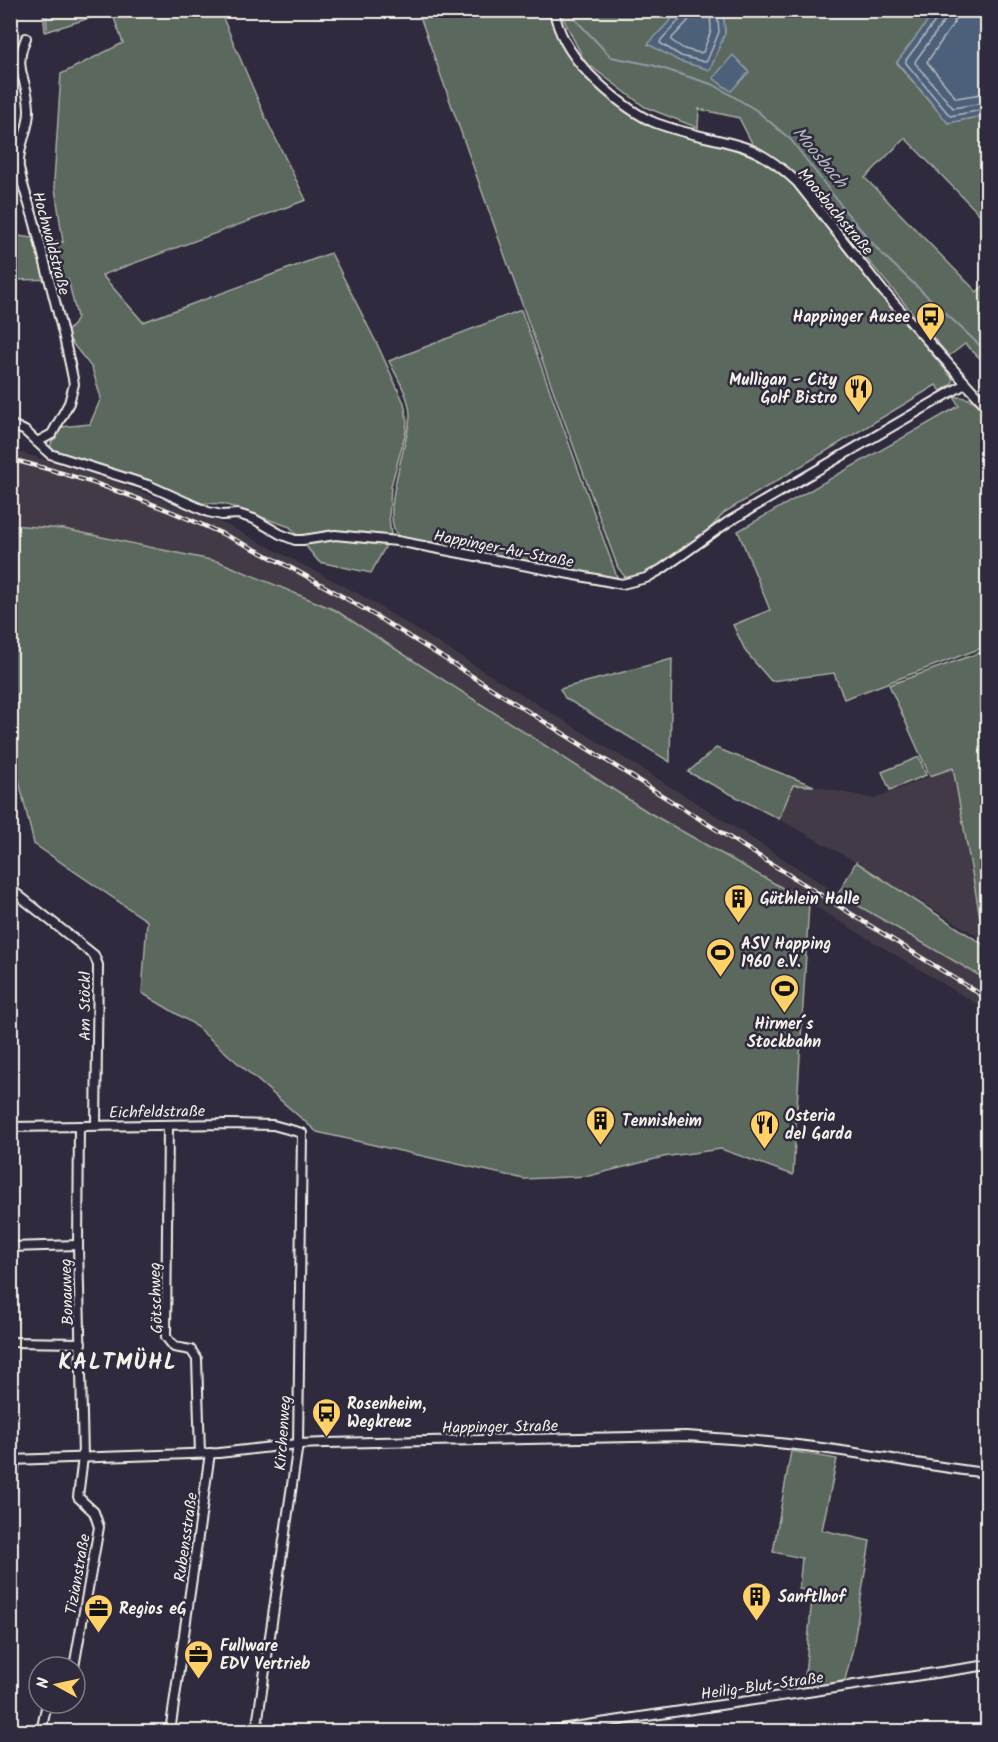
<svg xmlns="http://www.w3.org/2000/svg" width="998" height="1742" font-family="Kalam,sans-serif">
  <style>
    .built { fill: #423a46 }
    .green { fill: #5a675d; stroke: #a7aca2; stroke-width: 1.5 }
    .water { fill: #4e6179; stroke: #909ba5; stroke-width: 1.5 }
    .lines { fill: none; stroke-linecap: round; stroke-linejoin: round }
    .shore { stroke: #b2b7bc; stroke-width: 1.5 }
    .stream { stroke: #909ba5; stroke-width: 2 }
    .minor-casing { stroke: #f4f1e8; stroke-width: 12 }
    .minor { stroke: #2f2a3d; stroke-width: 8 }
    .rail-casing { stroke: #f4f1e8; stroke-width: 4.5 }
    .rail { stroke: #2f2a3d; stroke-width: 2; stroke-dasharray: 7; stroke-linecap: butt }
    .labels { text-anchor: middle; stroke-width: 5; stroke-linejoin: round; paint-order: stroke }
    .street-label { font-size: 16px; fill: #f4f1e8; stroke: #2f2a3d }
    .poi-label { font-size: 16px; font-weight: bold; fill: #f4f1e8; stroke: #2f2a3d; text-anchor: start }
    .water-label { font-size: 18px; font-style: italic; fill: #b2b7bc; stroke: #2f2a3d }
    .district-label { font-size: 22px; font-weight: bold; letter-spacing: 1.5px; fill: #f4f1e8; stroke: #2f2a3d }
  </style>
  <rect width="100%" height="100%" fill="#2f2a3d"/>
  <filter id="ink" filterUnits="userSpaceOnUse"><feTurbulence type="fractalNoise" baseFrequency=".0167" numOctaves="2"/><feDisplacementMap in="SourceGraphic" scale="12" xChannelSelector="R" yChannelSelector="G"/><feConvolveMatrix kernelMatrix="1 2 1 2 8 2 1 2 1" color-interpolation-filters="sRGB"/></filter>
  <g filter="url(#ink)">
    <g class="built">
      <path d="M11,450L100,476L229,526L359,594L700,805L838,894L987,980V1010L809,903L648,812L220,562L64,529L11,525Z"/>
      <path d="M952,767L984,940L856,862L779,819L793,785L814,786L874,799Z"/>
    </g>
    <g class="green">
      <path d="M126,10L220,11L266,119L306,200L102,275L143,322L331,253L378,346L404,403L407,419L406,431L391,486L389,516L391,536L371,573L319,562L290,527L224,504L201,503L53,452L50,449L53,437L61,427L90,424L101,398L92,368L65,334L74,324L77,317L68,279L11,280V235L63,242L54,181L61,74L123,43L113,15Z"/>
      <path d="M758,10L936,11L897,63L948,123L987,115V222L905,138L865,178L977,292L987,282V365L965,344L949,356L793,172L754,147L739,118L699,109L698,128L645,107L585,62L563,18V11H680L649,44L725,33L723,11H750L752,16Z"/>
      <path d="M43,11V10L112,11L45,32Z"/>
      <path d="M418,11H551L563,44L625,109L688,136L730,148L755,157L776,169L794,184L817,210L874,285L953,379L952,384L941,391L936,385L725,512C719,518 713,526 706,532C695,543 640,583 627,578C623,576 621,571 618,568L533,335Z"/>
      <path d="M521,310L617,577L612,580L403,540C374,524 411,439 410,414C409,396 397,377 389,361Z"/>
      <path d="M954,397C970,396 978,403 987,414V646L844,699L834,673L771,681L746,652L733,625L770,610L738,531L959,406Z"/>
      <path d="M10,525L64,529L220,562L335,610L648,812L809,903L793,1175L721,1149L663,1157L589,1176L524,1179L317,1132L192,1023L142,993L147,921L34,844L11,747Z"/>
      <path d="M987,650H988L987,942L984,939L953,768L930,776L889,685Z"/>
      <path d="M672,659L670,762L565,698L560,689Z"/>
      <path d="M716,748L814,786L793,785L779,819L688,772Z"/>
      <path d="M919,757L926,775L890,790L882,772Z"/>
      <path d="M856,862L987,947V980L838,894Z"/>
      <path d="M791,1451L837,1459L822,1530L870,1541L853,1648L845,1680L828,1686L804,1688L811,1608L814,1592L799,1589L802,1558L773,1552Z"/>
    </g>
    <g class="water">
      <path d="M680,10L723,11L725,33L710,70L679,61L648,44Z"/>
      <path d="M936,10L987,11V115L948,123L897,62Z"/>
      <path d="M733,55L749,72L731,91L713,78Z"/>
    </g>
    <g class="lines">
      <g class="shore">
        <path d="M683,10L682,17L661,40L660,43L681,56L705,62L707,61L719,32L717,10"/>
        <path d="M691,10L688,21L672,38V41L684,49L700,53L703,52L711,31L710,10"/>
        <path d="M940,10L939,16L906,60V63L950,116L988,109"/>
        <path d="M947,10L945,20L916,60L915,63L953,108L988,102"/>
        <path d="M956,10L954,23L927,62L956,98L988,93"/>
      </g>
      <g class="stream">
        <path d="M46,10L47,28"/>
        <path d="M575,10V19L611,57L652,65L714,85L756,110L791,140L850,217L881,253L988,353"/>
      </g>
      <defs>
        <g id="minor">
          <path d="M554,10C558,35 572,56 589,74C607,92 628,110 651,121C681,134 713,137 744,147C765,154 782,168 797,182L883,291L988,408"/>
          <path d="M26,38C12,71 28,78 29,109C30,129 17,147 19,167C22,187 30,205 35,224C48,277 64,330 74,384L69,403L52,434L37,442"/>
          <path d="M10,424L25,431L50,454L148,485L208,512L222,515L238,514L254,519L280,534L295,540H303L335,535L397,541L622,584L646,578L662,569L728,522L965,384"/>
          <path d="M10,879L13,891L10,939"/>
          <path d="M13,891L94,955L98,965L96,1125"/>
          <path d="M10,1111L11,1127"/>
          <path d="M168,1125L166,1337L174,1347L191,1350L197,1359L200,1453"/>
          <path d="M10,1127L229,1124L273,1125L302,1133L298,1444L256,1732"/>
          <path d="M986,1242L988,1243"/>
          <path d="M10,1247L78,1245"/>
          <path d="M10,1342L81,1343"/>
          <path d="M10,1460L219,1453L298,1444L326,1443L686,1436C738,1439 791,1443 842,1451C891,1458 939,1468 988,1473"/>
          <path d="M10,1498L15,1460"/>
          <path d="M74,1667L99,1527L94,1512L78,1497L83,1457L78,1245L79,1126"/>
          <path d="M10,1729L22,1732"/>
          <path d="M41,1732L47,1703"/>
          <path d="M170,1732L210,1453"/>
          <path d="M540,1732L988,1665"/>
        </g>
      </defs>
      <use href="#minor" class="minor-casing"/>
      <use href="#minor" class="minor"/>
      <defs>
        <path id="rail" d="M10,459C92,479 172,509 248,546C353,597 450,663 548,724C695,816 841,908 988,999"/>
      </defs>
      <use href="#rail" class="rail-casing"/>
      <use href="#rail" class="rail"/>
    </g>
  </g>
  <defs>
    <symbol id="bus-pin" viewBox="-11 -11 22 30"><path d="M0 17L-7.5 6A9.5 9.5 0 1 1 7.5 6Z" fill="#ffd166" stroke="#2f2a3d"/><path d="M-5-6H5V4H4V6H2V4H-2V6H-4V4H-5ZM-3.5-4V0h7V-4ZM-3.5 1.2v1.5H-2V1.2ZM2 1.2v1.5H3.5V1.2Z" fill="#111"/></symbol>
    <symbol id="restaurant-pin" viewBox="-11 -11 22 30"><path d="M0 17L-7.5 6A9.5 9.5 0 1 1 7.5 6Z" fill="#ffd166" stroke="#2f2a3d"/><path d="M-5-6h1v4h1v-4h1v4h1v-4h1v5L-1.5 .5V6h-2V.5L-5-1ZM5-6V6H3V1.5H1.5Q1.5-4 5-6Z" fill="#111"/></symbol>
    <symbol id="building-pin" viewBox="-11 -11 22 30"><path d="M0 17L-7.5 6A9.5 9.5 0 1 1 7.5 6Z" fill="#ffd166" stroke="#2f2a3d"/><path d="M-4-6H4V6H1V3H-1V6H-4ZM-2.5-4.3h1.7v1.8h-1.7ZM.8-4.3h1.7v1.8H.8ZM-2.5-1h1.7V.8h-1.7ZM.8-1h1.7V.8H.8Z" fill="#111"/></symbol>
    <symbol id="stadium-pin" viewBox="-11 -11 22 30"><path d="M0 17L-7.5 6A9.5 9.5 0 1 1 7.5 6Z" fill="#ffd166" stroke="#2f2a3d"/><path d="M0-5a6.5 5 0 1 0 0 10a6.5 5 0 1 0 0-10ZM-3.5-1.8h7v3.6h-7Z" fill="#111"/></symbol>
    <symbol id="office-pin" viewBox="-11 -11 22 30"><path d="M0 17L-7.5 6A9.5 9.5 0 1 1 7.5 6Z" fill="#ffd166" stroke="#2f2a3d"/><path d="M-6-3h4V-5.5h4V-3h4V5H-6ZM-1-4.5V-3h2v-1.5ZM-6 0V1H6V0Z" fill="#111"/></symbol>
  </defs>
  <g fill-rule="evenodd">
    <use href="#bus-pin" x="914" y="300" width="33" height="45"/>
    <use href="#restaurant-pin" x="842" y="372" width="33" height="45"/>
    <use href="#building-pin" x="722" y="882" width="33" height="45"/>
    <use href="#stadium-pin" x="704" y="936" width="33" height="45"/>
    <use href="#stadium-pin" x="768" y="972" width="33" height="45"/>
    <use href="#building-pin" x="584" y="1104" width="33" height="45"/>
    <use href="#restaurant-pin" x="748" y="1108" width="33" height="45"/>
    <use href="#bus-pin" x="310" y="1396" width="33" height="45"/>
    <use href="#building-pin" x="740" y="1580" width="33" height="45"/>
    <use href="#office-pin" x="82" y="1592" width="33" height="45"/>
    <use href="#office-pin" x="182" y="1638" width="33" height="45"/>
  </g>
  <g class="labels">
    <g class="street-label">
      <text transform="translate(836 211) rotate(50)" y="6">Moosbachstraße</text>
      <text transform="translate(52 243) rotate(75)" y="6">Hochwaldstraße</text>
      <text transform="translate(504 548) rotate(11)" y="6">Happinger-Au-Straße</text>
      <text transform="translate(84 1006) rotate(-90)" y="6">Am Stöckl</text>
      <text transform="translate(157 1111) rotate(-1)" y="6">Eichfeldstraße</text>
      <text transform="translate(66 1292) rotate(-92)" y="6">Bonauweg</text>
      <text transform="translate(155 1298) rotate(-92)" y="6">Götschweg</text>
      <text transform="translate(500 1426) rotate(-1)" y="6">Happinger Straße</text>
      <text transform="translate(282 1433) rotate(-86)" y="6">Kirchenweg</text>
      <text transform="translate(185 1537) rotate(-82)" y="6">Rubensstraße</text>
      <text transform="translate(77 1574) rotate(-80)" y="6">Tizianstraße</text>
      <text transform="translate(762 1685) rotate(-8)" y="6">Heilig-Blut-Straße</text>
    </g>
    <g class="poi-label">
      <text x="910" y="322" text-anchor="end">Happinger Ausee</text>
      <text x="837" y="385" text-anchor="end">Mulligan - City<tspan x="837" dy="18">Golf Bistro</tspan></text>
      <text x="760" y="904">Güthlein Halle</text>
      <text x="741" y="949">ASV Happing<tspan x="741" dy="18">1960 e.V.</tspan></text>
      <text x="784" y="1029" text-anchor="middle">Hirmer´s<tspan x="784" dy="18">Stockbahn</tspan></text>
      <text x="785" y="1121">Osteria<tspan x="785" dy="18">del Garda</tspan></text>
      <text x="622" y="1126">Tennisheim</text>
      <text x="347" y="1409">Rosenheim,<tspan x="347" dy="18">Wegkreuz</tspan></text>
      <text x="778" y="1602">Sanftlhof</text>
      <text x="119" y="1614">Regios eG</text>
      <text x="220" y="1651">Fullware<tspan x="220" dy="18">EDV Vertrieb</tspan></text>
    </g>
    <g class="water-label">
      <text transform="translate(820 157) rotate(50)" y="6">Moosbach</text>
    </g>
    <g class="district-label">
      <text x="118" y="1369">KALTMÜHL</text>
    </g>
  </g>
  <rect width="998" height="1742" fill="none" stroke="#2f2a3d" stroke-width="36"/>
  <rect x="18" y="18" width="962" height="1706" fill="none" stroke="#f4f1e8" stroke-width="2" filter="url(#ink)"/>
  <g transform="translate(57 1685) rotate(278)"><circle r="28" fill="#2f2a3d" stroke="#7e7a81" stroke-width="1.5"/>
  <path d="M0-4.5L10 22L0 15L-10 22Z" fill="#ffd166"/>
  <text y="-9" font-size="16" font-weight="bold" text-anchor="middle" fill="#f4f1e8">N</text>
  </g>
</svg>
